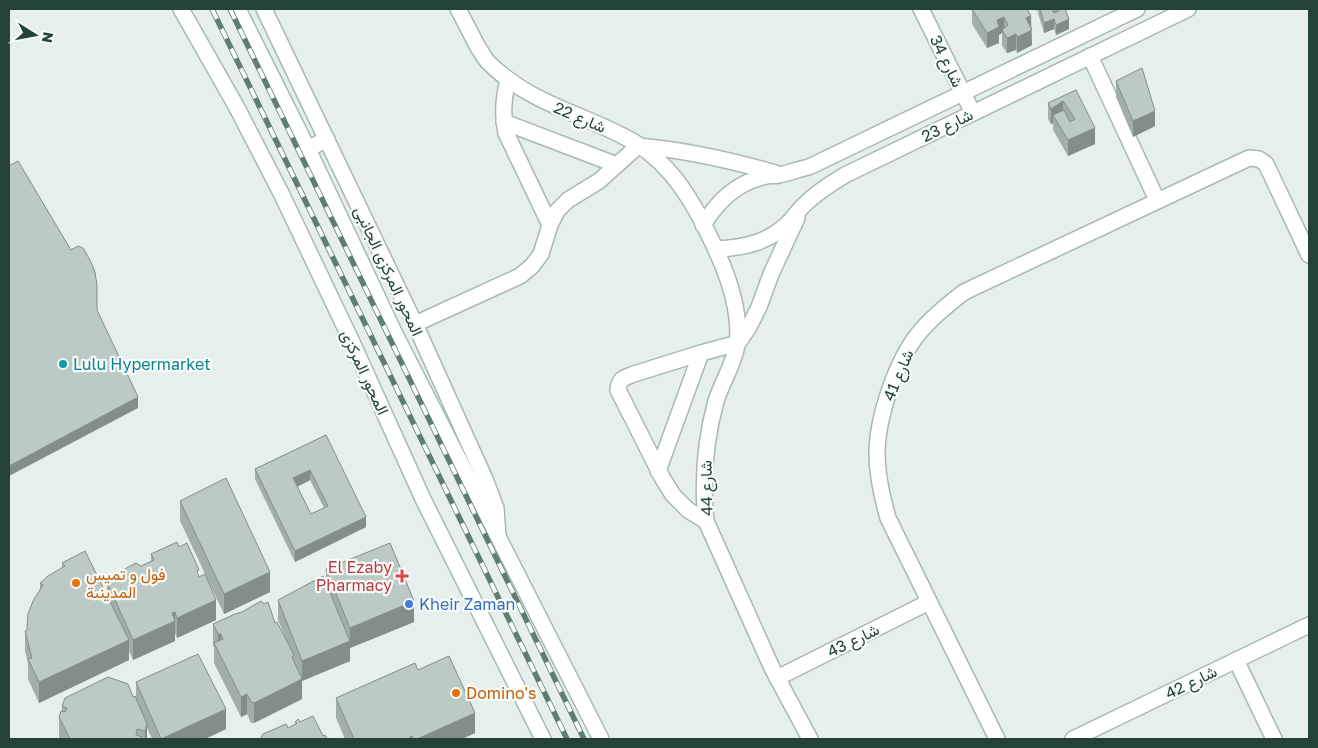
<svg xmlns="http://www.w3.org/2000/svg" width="1318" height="748" font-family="'Golos Text',Vazirmatn,sans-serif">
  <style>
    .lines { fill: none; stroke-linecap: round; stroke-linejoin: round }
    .street-casing { stroke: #a8b8b2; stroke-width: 18 }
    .secondary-casing { stroke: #a4bbb3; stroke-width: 18 }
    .street { stroke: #fff; stroke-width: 15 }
    .secondary { stroke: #fff; stroke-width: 15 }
    .rail-casing { stroke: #5f7d75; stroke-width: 5.5 }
    .rail { stroke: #f7fbf9; stroke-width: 4; stroke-dasharray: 11; stroke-linecap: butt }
    .wall { fill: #a1aea9; fill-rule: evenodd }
    .shaded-wall { fill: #838d89 }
    .building { fill: #bbcac4; stroke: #838d89; fill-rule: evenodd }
    .culture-dot { fill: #0f9aa8; stroke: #f7fbf9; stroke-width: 2 }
    .health-dot { fill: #e0444e; stroke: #f7fbf9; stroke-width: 2 }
    .food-dot { fill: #e8710a; stroke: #f7fbf9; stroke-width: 2 }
    .shop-dot { fill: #3f7fe0; stroke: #f7fbf9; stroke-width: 2 }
    .labels { text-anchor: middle; stroke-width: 4.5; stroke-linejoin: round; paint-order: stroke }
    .street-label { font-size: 16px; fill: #24423a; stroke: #f7fbf9 }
    .culture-label { font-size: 16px; fill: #0d838f; stroke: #f7fbf9; text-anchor: start }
    .health-label { font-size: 16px; fill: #be3a42; stroke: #f7fbf9; text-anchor: end }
    .food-label { font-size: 16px; fill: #c56008; stroke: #f7fbf9; text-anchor: start }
    .shop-label { font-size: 16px; fill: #366cbe; stroke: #f7fbf9; text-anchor: start }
  </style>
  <rect width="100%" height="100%" fill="#e6efeb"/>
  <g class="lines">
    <defs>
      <g id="street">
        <path d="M264,9L415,324L485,479L496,508L498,537"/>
        <path d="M458,9C465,22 472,36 479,49C483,54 485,60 490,64C528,101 573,111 619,134C638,143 658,158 672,175C685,190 694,206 703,223C718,253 733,284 737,318C738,326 738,337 737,345C734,364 722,382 716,401C705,441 702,480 706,521L772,668L810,739"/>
        <path d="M921,9L973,113"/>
        <path d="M1090,56L1157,200"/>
        <path d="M508,80C503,99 502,115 506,133L550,225"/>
        <path d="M504,122L617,165"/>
        <path d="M703,225C717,202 736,183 763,177C768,175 773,176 779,175C789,173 799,169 809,167L1137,9"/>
        <path d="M716,249C745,248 771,242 791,220C795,215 799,210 804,205C816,193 830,184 845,175L1188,9"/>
        <path d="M415,324L520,276L532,266L541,254L550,225L557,211L568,200L599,181L638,146C685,150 730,160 775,173"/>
        <path d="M658,471L701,353"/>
        <path d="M706,521L688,510L673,495L663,479L618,390C619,378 624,378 634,374L701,353L738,343L749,327L759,307L771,274L797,218"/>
        <path d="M1236,660L1274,739"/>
        <path d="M777,678L929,602"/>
        <path d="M997,739L888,518C882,497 877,476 877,454C877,418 896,361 919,333C932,317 947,305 964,292L1249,158L1259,159L1266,164L1309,255"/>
        <path d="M1073,739L1309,625"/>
      </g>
      <g id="secondary">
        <path d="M181,9L236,106L281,193L352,342L423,499L543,739"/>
        <path d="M238,9L308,149L394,332L601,739"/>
        <path d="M308,149L327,139"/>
      </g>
    </defs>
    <use href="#street" class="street-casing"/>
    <use href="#secondary" class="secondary-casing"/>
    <use href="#street" class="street"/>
    <use href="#secondary" class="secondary"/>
    <defs>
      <g id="rail">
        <path d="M212,9L567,739"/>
        <path d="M230,9L584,739"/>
      </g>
    </defs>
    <use href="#rail" class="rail-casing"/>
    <use href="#rail" class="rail"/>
  </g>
  <g class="wall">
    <path d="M972,9H1027L1031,28L1032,45L1017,53L1016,50L1007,53L1002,46V33L999,35V43L987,48L972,24Z"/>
    <path d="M1035,9H1052L1054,13L1052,9H1065L1069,29L1056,35L1054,29L1044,33L1038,13V10L1036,11Z"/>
    <path d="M1116,81L1155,126L1133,137L1116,97Z"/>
    <path d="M1076,90L1095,144L1068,156L1053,130V123L1051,124L1048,119V103Z"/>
    <path d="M326,435L366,527L295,562L255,479V469ZM310,480L324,508L311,514L297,487Z"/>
    <path d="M180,501L270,592L224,614L180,521Z"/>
    <path d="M179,547L199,577L216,620L177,638L175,633V641L133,660L129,651V660L39,703L28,679V663L25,651V631L27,630L40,589V583L62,568V563L107,595V582L151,562V554Z"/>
    <path d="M326,569L414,622L350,648V661L302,681V699L254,723H251L247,714L241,717L214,663V648L213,645V624L275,623L285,637L278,620V600L326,585Z"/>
    <path d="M418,670L475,733L462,739H345L336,718V698Z"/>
    <path d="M136,682L226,729L205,739H152L147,728V739H60L59,737V717L62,711V706L136,696Z"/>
  </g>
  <g class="shaded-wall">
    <path d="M1031,16L1032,45L1017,53V37L1026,18Z"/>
    <path d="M1004,17V33L1002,30V33L999,35V43L987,48V33L997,20Z"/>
    <path d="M1054,19V29L1044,33V23Z"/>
    <path d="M1069,19V29L1056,35V25Z"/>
    <path d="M1016,34V50L1007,53V38Z"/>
    <path d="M1063,101V117L1053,115V123L1051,124V109Z"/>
    <path d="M1155,111V126L1133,137V121Z"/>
    <path d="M1095,128V144L1068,156V140Z"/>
    <path d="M138,397V408L9,476V466Z"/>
    <path d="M310,470V480L293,489V478Z"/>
    <path d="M366,517V527L295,562V551Z"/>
    <path d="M270,572V592L224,614V594Z"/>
    <path d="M216,600V620L177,638V618Z"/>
    <path d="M414,601V622L350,648V661L302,681V661L350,641V628Z"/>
    <path d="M175,612V641L133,660V640Z"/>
    <path d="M218,634H221V654L218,649Z"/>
    <path d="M129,640V660L39,703V682Z"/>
    <path d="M302,679V699L254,723V703Z"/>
    <path d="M247,694V714L241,717V697Z"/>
    <path d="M226,709V729L205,739H162Z"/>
    <path d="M475,713V733L462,739H417Z"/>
    <path d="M147,724V739H145V731Z"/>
  </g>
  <g class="building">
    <path d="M972,9H1027L1031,16L1026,18L1032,30L1017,37L1016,34L1007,38L1002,30L1008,25L1004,17L997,20L999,27L987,33Z"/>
    <path d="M1040,9H1052L1054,13L1059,11L1058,9H1065L1069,19L1056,25L1054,19L1044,23Z"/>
    <path d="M1142,68L1155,111L1133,121L1116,81Z"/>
    <path d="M1076,90L1095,128L1068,140L1053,115L1064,110L1070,122L1075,119L1063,101L1051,109L1048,103Z"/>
    <path d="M18,161L71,250L78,246L83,248L90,260L95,272L97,286V310L138,397L9,466V166Z"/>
    <path d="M326,435L366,517L295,551L255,469ZM310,470L328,506L311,514L293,478Z"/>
    <path d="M226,478L270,572L224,594L180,501Z"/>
    <path d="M177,542L179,547L187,543L199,570L197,571L199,577L205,574L216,600L177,618L175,612L172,613L175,621L133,640L107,582L117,577V573L136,563L141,566L154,560L151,554Z"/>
    <path d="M390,543L414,601L350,628L326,569Z"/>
    <path d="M85,551L129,640L39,682L28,659L32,658L25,631L27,630L28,614L33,601L43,585L40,583L48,576L65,566L62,563Z"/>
    <path d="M323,576L350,641L302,661L278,600Z"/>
    <path d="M261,601L264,604L268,602L275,623L277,622L294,655L292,657L302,679L254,703L251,702L247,694L241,697L214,643L223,639L221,634H218L213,624L235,614L242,612Z"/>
    <path d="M198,654L226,709L161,739L136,682Z"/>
    <path d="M449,656L475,713L417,739H414L412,736L410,737L411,739H354L336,698L415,663L418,670Z"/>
    <path d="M108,677L128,684L133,697L135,696L147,724L145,731L137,729L136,735L142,737L141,739H70L59,717L61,711L65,712L67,708L62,706L65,698Z"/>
    <path d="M313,716L323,736L325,735L328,739H262L261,737L263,734L286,724L288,728L297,723L295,722L298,719L300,722Z"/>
  </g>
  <circle class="culture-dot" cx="63" cy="364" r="5"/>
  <path class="health-dot" d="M399.5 568.5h5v5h5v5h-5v5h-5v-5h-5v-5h5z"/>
  <g class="food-dot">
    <circle cx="76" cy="583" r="5"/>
    <circle cx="456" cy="693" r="5"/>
  </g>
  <circle class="shop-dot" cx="409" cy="604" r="5"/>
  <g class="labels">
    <g class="street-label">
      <text transform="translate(947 61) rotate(64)" y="6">شارع 34</text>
      <text transform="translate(580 117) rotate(23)" y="6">شارع 22</text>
      <text transform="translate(947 125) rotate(-26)" y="6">شارع 23</text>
      <text transform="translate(389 271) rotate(65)" y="6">المحور المركزى الجانبى</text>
      <text transform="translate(365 372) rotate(65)" y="6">المحور المركزى</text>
      <text transform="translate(898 375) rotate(-67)" y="6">شارع 41</text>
      <text transform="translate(706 488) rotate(-91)" y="6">شارع 44</text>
      <text transform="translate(853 640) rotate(-26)" y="6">شارع 43</text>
      <text transform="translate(1191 682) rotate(-26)" y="6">شارع 42</text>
    </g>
    <g class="culture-label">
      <text x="73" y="370">Lulu Hypermarket</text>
    </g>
    <g class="health-label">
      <text x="392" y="573">El Ezaby<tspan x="392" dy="18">Pharmacy</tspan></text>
    </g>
    <g class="food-label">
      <text x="86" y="580">فول و تميس<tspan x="86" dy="18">المدينىة</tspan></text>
      <text x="466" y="699">Domino's</text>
    </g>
    <g class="shop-label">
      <text x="419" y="610">Kheir Zaman</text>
    </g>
  </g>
  <rect width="1318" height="748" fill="none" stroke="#24423a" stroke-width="20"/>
  <g transform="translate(35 35) rotate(101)" stroke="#f7fbf9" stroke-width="4" paint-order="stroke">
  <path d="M0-4L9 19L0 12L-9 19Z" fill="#24423a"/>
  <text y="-8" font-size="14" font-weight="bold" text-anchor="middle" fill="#24423a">N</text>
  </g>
</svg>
